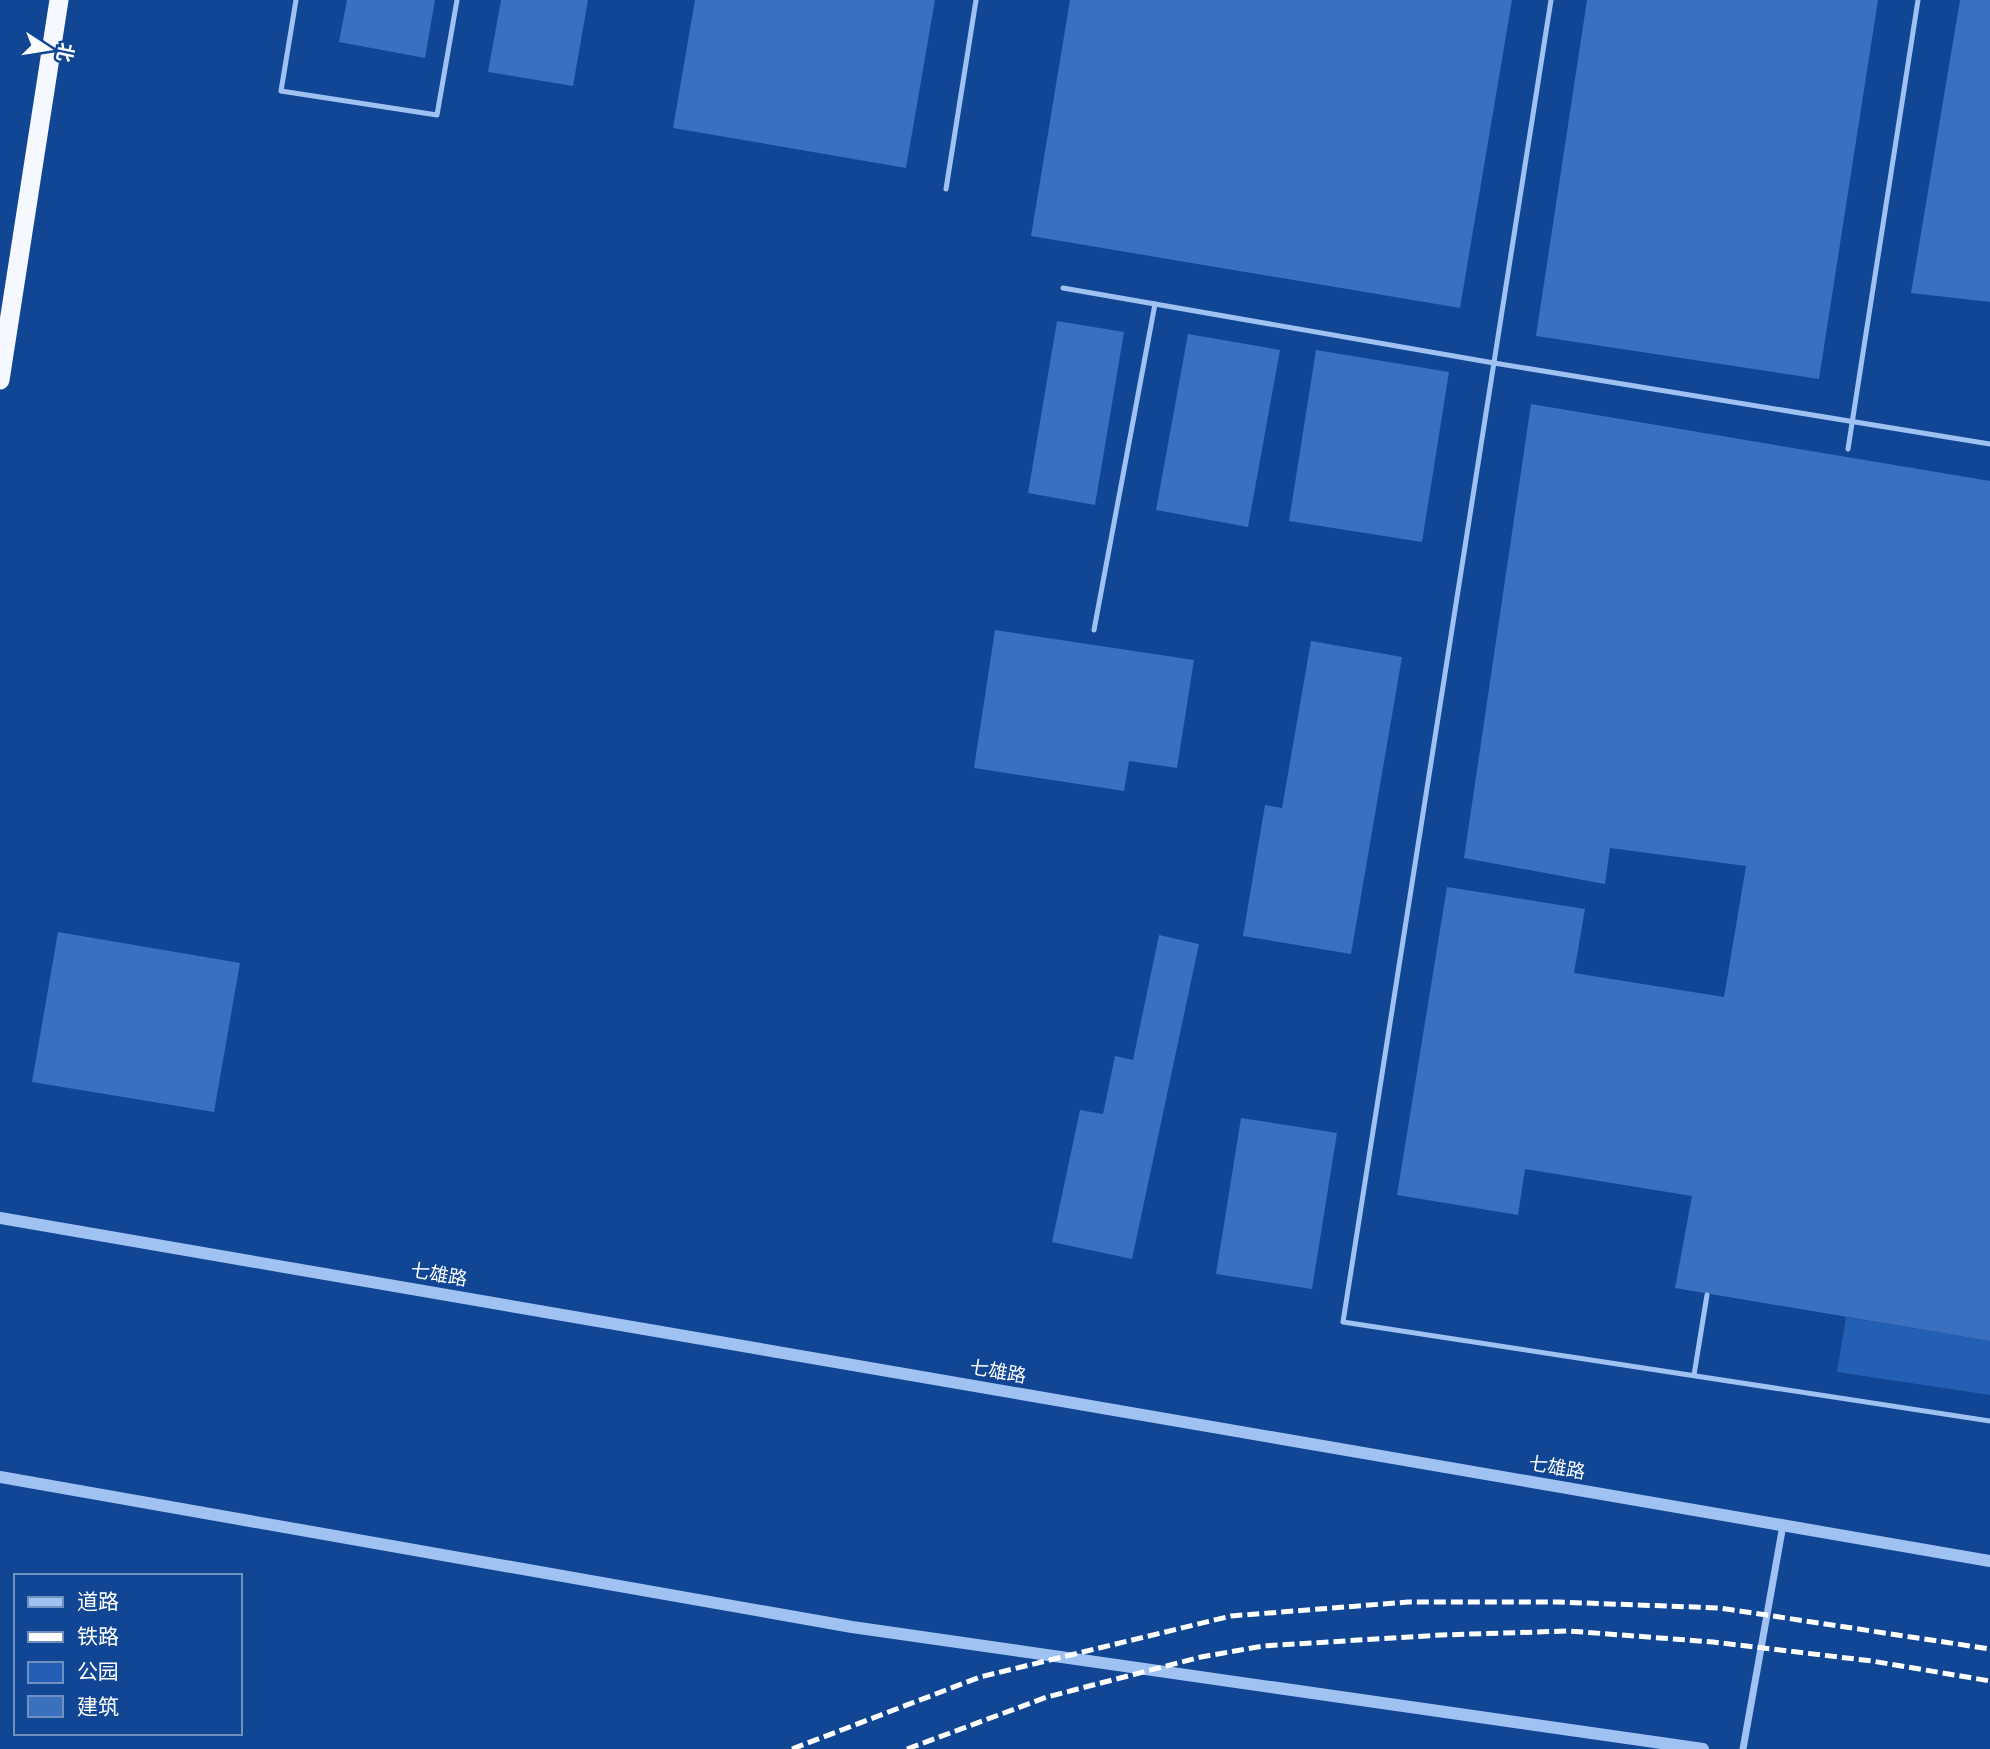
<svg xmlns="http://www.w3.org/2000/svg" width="1990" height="1749" font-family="'Noto Sans','Noto Sans SC',sans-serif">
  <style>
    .green { fill: #235fb4 }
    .building { fill: #3a70bd }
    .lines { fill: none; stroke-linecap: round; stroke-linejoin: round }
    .service { stroke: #9fc2f3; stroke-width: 5 }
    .minor { stroke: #9fc2f3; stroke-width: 7 }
    .tertiary { stroke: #9fc2f3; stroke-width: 12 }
    .trunk { stroke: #f5f8ff; stroke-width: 19 }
    .rail { stroke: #fff; stroke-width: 5; stroke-dasharray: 12 5; stroke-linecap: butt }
    .labels { text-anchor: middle; stroke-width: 5; stroke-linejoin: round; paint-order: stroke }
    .street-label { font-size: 19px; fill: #fff; stroke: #114694 }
  </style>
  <rect width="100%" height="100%" fill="#114694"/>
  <path class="green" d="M1846,1317L1990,1341V1395L1837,1372Z"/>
  <g class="building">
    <path d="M347,0H435L425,58L339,42Z"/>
    <path d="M501,0H588L573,86L488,72Z"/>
    <path d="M695,0H935L906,168L673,128Z"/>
    <path d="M1070,0H1512L1460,308L1031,236Z"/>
    <path d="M1587,0H1878L1819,379L1536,336Z"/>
    <path d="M1960,0H1990V302L1911,293Z"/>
    <path d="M1057,321L1124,332L1095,505L1028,493Z"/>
    <path d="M1188,334L1280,350L1248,527L1156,510Z"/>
    <path d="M1316,350L1449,372L1422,542L1289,521Z"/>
    <path d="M1531,404L1990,481V1341L1675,1288L1692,1196L1525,1169L1518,1215L1397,1195L1447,887L1585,909L1574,973L1724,997L1746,866L1610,848L1605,884L1464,858Z"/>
    <path d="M995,630L1194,660L1177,768L1129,761L1124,791L974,768Z"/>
    <path d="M1311,641L1402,657L1351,954L1243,936L1265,805L1282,808Z"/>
    <path d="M58,932L240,963L214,1112L32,1082Z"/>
    <path d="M1159,935L1199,944L1132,1259L1052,1242L1080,1110L1103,1114L1115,1056L1133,1060Z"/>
    <path d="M1241,1118L1337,1133L1312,1289L1216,1274Z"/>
  </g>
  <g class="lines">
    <g class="service">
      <path d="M296,0L281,91L437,115L457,0"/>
      <path d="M1551,0L1343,1322L1990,1421"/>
      <path d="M946,189L976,0"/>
      <path d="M1063,288L1494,363L1990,444"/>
      <path d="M1848,449L1918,0"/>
      <path d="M1094,630L1155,304"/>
      <path d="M1694,1375L1707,1295"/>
    </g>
    <path class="minor" d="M1743,1749L1783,1525"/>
    <g class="tertiary">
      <path d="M0,1218L1990,1561"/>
      <path d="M0,1477L852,1627L1703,1749"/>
    </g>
    <path class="trunk" d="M0,380L59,0"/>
    <g class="rail">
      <path d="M792,1749L980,1677L1231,1616L1408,1602H1558L1720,1608L1990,1649"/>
      <path d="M907,1749L1047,1697L1201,1657L1263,1646L1441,1635L1569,1631L1713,1642L1872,1661L1990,1681"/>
    </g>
  </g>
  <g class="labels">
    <g class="street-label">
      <text transform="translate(439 1274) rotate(10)" y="7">七雄路</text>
      <text transform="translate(998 1371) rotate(10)" y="7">七雄路</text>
      <text transform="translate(1557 1467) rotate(10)" y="7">七雄路</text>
    </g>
  </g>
  <rect x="14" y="1574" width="228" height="161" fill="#114694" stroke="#7090bf" stroke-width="2"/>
  <rect x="28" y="1597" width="35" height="10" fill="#9fc2f3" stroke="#7090bf" stroke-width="2"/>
  <text x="77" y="1609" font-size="21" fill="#ffffff">道路</text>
  <rect x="28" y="1632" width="35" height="10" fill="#ffffff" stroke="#7090bf" stroke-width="2"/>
  <text x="77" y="1644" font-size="21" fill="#ffffff">铁路</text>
  <rect x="28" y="1662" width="35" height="21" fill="#235fb4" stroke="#7090bf" stroke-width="2"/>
  <text x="77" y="1679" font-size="21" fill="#ffffff">公园</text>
  <rect x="28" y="1696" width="35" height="21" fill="#3a70bd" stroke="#7090bf" stroke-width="2"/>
  <text x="77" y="1714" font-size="21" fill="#ffffff">建筑</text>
  <g transform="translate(49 49) rotate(102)" stroke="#114694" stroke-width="5" paint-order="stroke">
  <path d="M0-5L12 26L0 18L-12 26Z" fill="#ffffff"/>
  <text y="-10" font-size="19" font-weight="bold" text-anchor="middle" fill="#ffffff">北</text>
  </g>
</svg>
